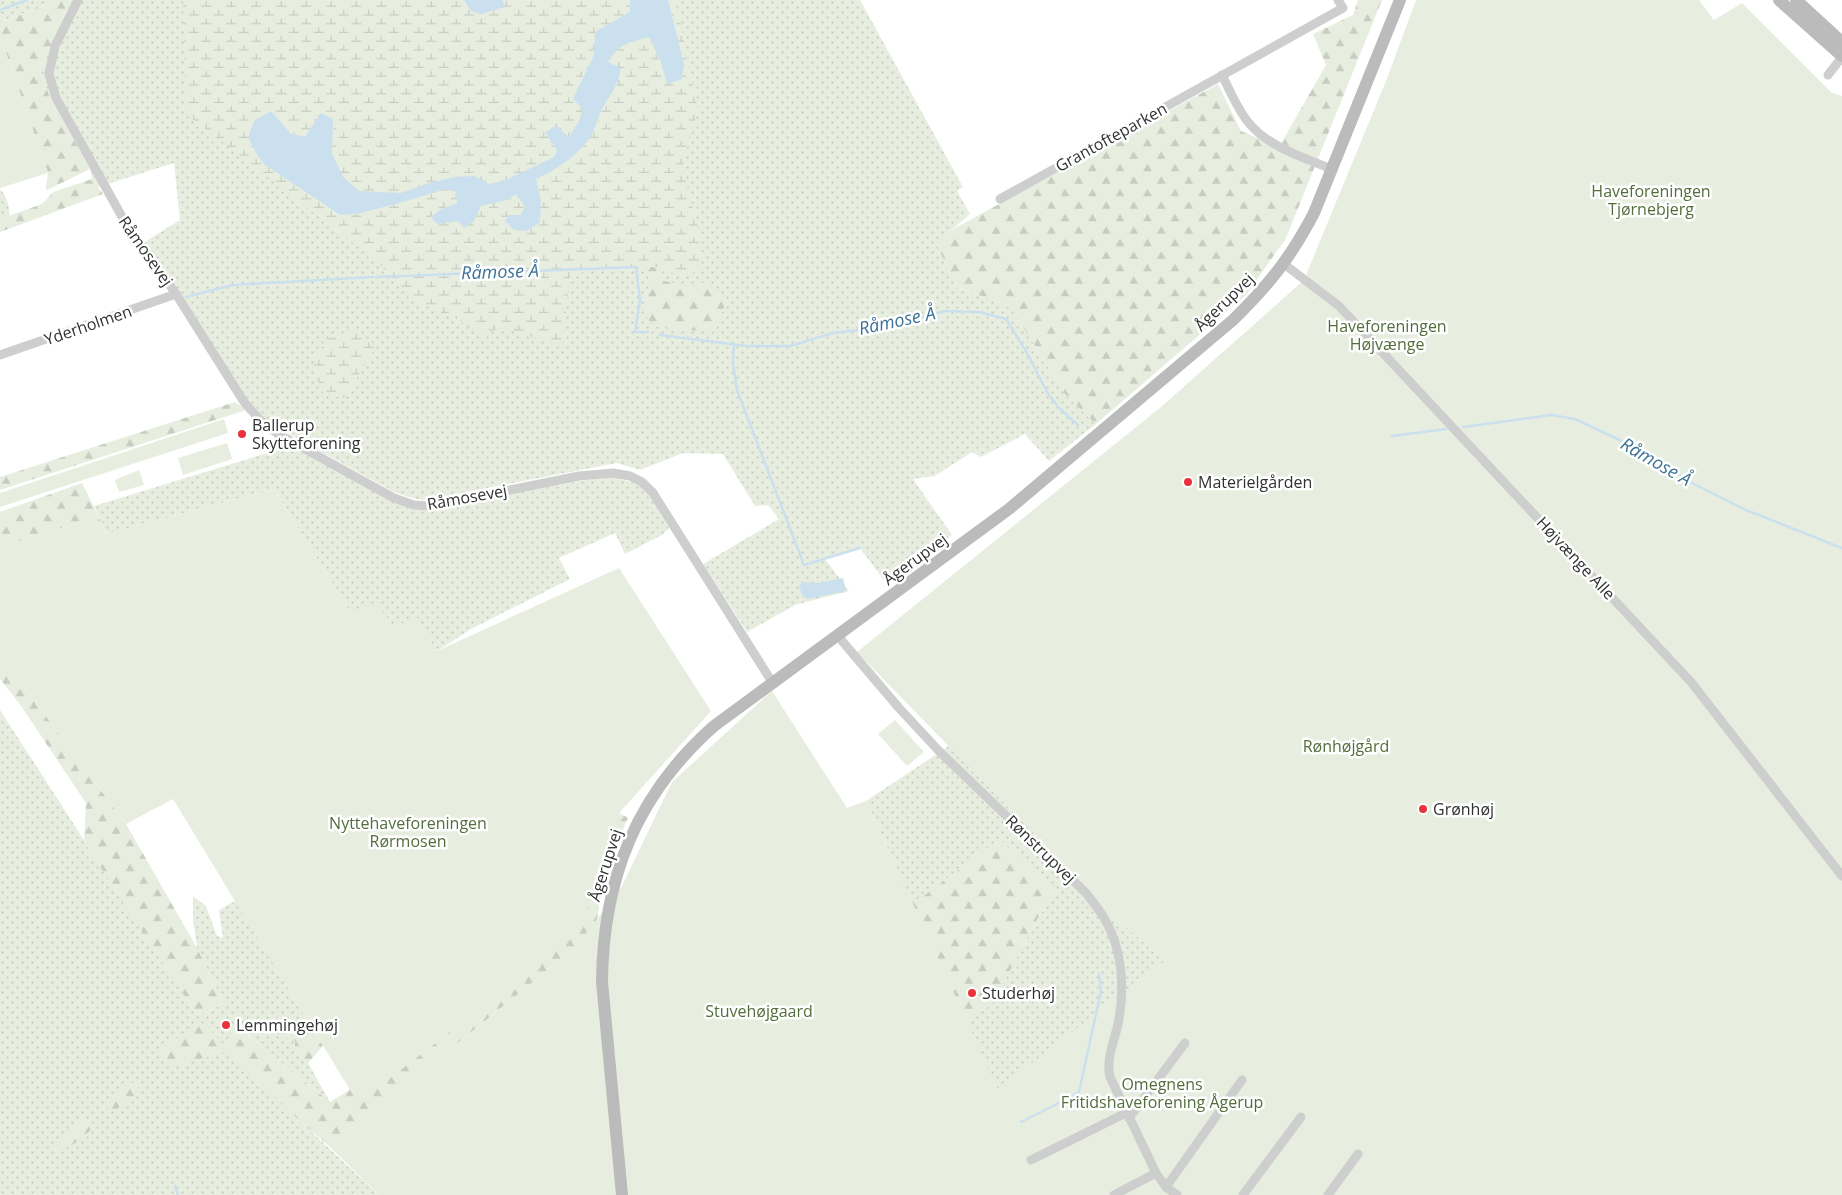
<svg xmlns="http://www.w3.org/2000/svg" width="1842" height="1195" font-family="'Open Sans',sans-serif">
  <style>
    .grass { fill: url(#grass-dots); fill-rule: evenodd }
    .forest { fill: url(#forest-firs) }
    .wetland { fill: url(#wetland-marsh) }
    .green { fill: #e7eedf }
    .water { fill: #cbe0ee }
    .lines { fill: none; stroke-linecap: round; stroke-linejoin: round }
    .stream { stroke: #cbe0ee; stroke-width: 2.5 }
    .street { stroke: #cecece; stroke-width: 9 }
    .secondary { stroke: #bbb; stroke-width: 12 }
    .poi-dot { fill: #ea313c; stroke: #fff; stroke-width: 2 }
    .labels { text-anchor: middle; stroke-width: 5; stroke-linejoin: round; paint-order: stroke }
    .street-label { font-size: 16px; fill: #313131; stroke: #fff }
    .park-label { font-size: 16px; fill: #536e3c; stroke: #fff }
    .poi-label { font-size: 16px; fill: #313131; stroke: #fff; text-anchor: start }
    .water-label { font-size: 18px; font-style: italic; fill: #3b7296; stroke: #fff }
  </style>
  <defs>
    <pattern id="grass-dots" width="8" height="8" patternUnits="userSpaceOnUse" patternTransform="scale(1.25)"><rect width="8" height="8" fill="#e7eedf"/><path d="M2 2h.1M6 6h.1" fill="none" stroke="#c7cdc0" stroke-width="1.8" stroke-linecap="round"/></pattern>
    <pattern id="forest-firs" width="22" height="20" patternUnits="userSpaceOnUse" patternTransform="scale(1.25)"><rect width="22" height="20" fill="#e7eedf"/><path d="M5 1l3.5 6h-7zM16 11l3.5 6h-7z" fill="#c7cdc0"/></pattern>
    <pattern id="wetland-marsh" width="20" height="14" patternUnits="userSpaceOnUse" patternTransform="scale(1.25)"><rect width="20" height="14" fill="#e7eedf"/><path d="M1 5h8M5 5V1M11 12h8M15 12V8" fill="none" stroke="#c7cdc0"/></pattern>
  </defs>
  <rect width="100%" height="100%" fill="#fff"/>
  <g class="grass">
    <path d="M0,0H57L0,23Z"/>
    <path d="M71,0H860L963,187L957,191L970,214L934,245L938,246L956,287L1010,306L1065,394L1096,424L1049,461L1025,434L981,457L972,452L935,476L913,479L952,535L886,583L860,548L825,559L849,591L795,605L747,632L703,564L779,519L768,505L755,506L723,454L683,453L640,470L617,463L425,500L415,499L394,492L282,430L262,417L247,399L143,243L180,220L174,163L98,187L92,179L90,168L49,95L40,72Z"/>
    <path d="M0,189C7,197 10,206 9,216L0,219Z"/>
    <path d="M290,446L415,509H428L579,481L613,477L639,484L652,497L669,528L662,535L625,554L615,533L559,558L570,579L471,629L437,651L394,627L350,612L274,489L107,534L94,506Z"/>
    <path d="M0,710L197,1015L224,1004L197,948L193,920V896L206,906L217,936L223,938L219,910L235,901L254,895L285,983L313,1029L278,1016L295,1041V1052L308,1063L330,1102L261,1046L235,1023L302,1123L379,1195H0Z"/>
    <path d="M949,746L1116,918L1165,961L998,1090L786,1017L899,873L866,801ZM999,839L1056,893L1039,916L1007,974Z"/>
  </g>
  <g class="forest">
    <path d="M57,0H71L40,72L49,95L90,169L47,190L46,186L48,173L0,36V23Z"/>
    <path d="M1358,0H1382L1286,238L1247,294L1096,424L1065,394L1010,306L956,287L938,247L933,245L948,232L1218,84L1241,131L1279,147L1326,65L1313,34L1353,15Z"/>
    <path d="M92,179L103,194L0,232V219L42,204L53,192Z"/>
    <path d="M647,267H661L664,281L688,286L706,282L725,304L715,332L660,328L648,320L644,305L649,285Z"/>
    <path d="M235,402L246,410L0,490V477Z"/>
    <path d="M82,483L107,534L93,519L0,547V512Z"/>
    <path d="M0,654L126,824L197,948L224,1004L197,1015L84,842L86,803L19,703L0,679Z"/>
    <path d="M611,808L628,818L610,859L599,907L593,943L575,948L330,1147L302,1123L229,1051L171,1067L157,1051L189,1030L204,1023L225,1046L234,1023L261,1046L330,1102L477,1011Z"/>
    <path d="M999,839L1057,893L1039,916L992,1004L967,1022L913,904Z"/>
    <path d="M278,1016L313,1029L323,1046L308,1063L295,1052V1041L272,1033Z"/>
    <path d="M130,1082L137,1084L139,1092L113,1111L108,1110L106,1101Z"/>
    <path d="M85,1118L95,1125L81,1140L56,1153L52,1148L60,1139Z"/>
  </g>
  <g class="wetland">
    <path d="M183,0H464L471,11L504,7L502,0H630L631,12L595,32L594,55L584,73L573,99L583,109L579,121L569,137L545,133L557,151L554,157L504,181L489,184L474,176L456,177L429,183L401,193L359,191L343,177L332,153L333,119L305,137L291,134L255,149L257,155L264,164L276,173L315,197L356,214L446,189L456,192L457,203L441,209L431,217L458,221H474L481,206L507,200L516,194L525,206L514,230L541,201L536,179L550,172L591,135L602,109L618,83L608,62C619,44 629,43 649,37L661,62L667,84L684,65L668,0H676L698,109L682,166L705,255L696,274L676,275L661,267H647L596,269L570,276L562,348L503,327L483,335L450,315L416,302L378,262L186,114Z"/>
    <path d="M356,329L376,346L345,398L324,395L312,367L325,340Z"/>
  </g>
  <g class="green">
    <path d="M1416,0H1699L1714,20L1742,3L1832,93L1842,96V1195H379L330,1147L575,948L622,886L672,782L772,691L847,808L866,801L998,1089L1165,961L1116,918L857,652L1161,407L1304,280L1386,81Z"/>
    <path d="M0,36L48,173L0,188Z"/>
    <path d="M224,419L228,433L0,507V493Z"/>
    <path d="M227,443L232,459L183,475L178,458Z"/>
    <path d="M139,470L144,485L119,492L115,480Z"/>
    <path d="M274,489L350,612L375,603L395,627L416,616L437,651L619,568L711,711L620,812L578,933L358,1103L173,799L126,824L0,654V547L93,519L107,534Z"/>
    <path d="M895,720L924,752L907,766L878,734Z"/>
  </g>
  <g class="water">
    <path d="M464,0H502L505,7L481,14L471,11Z"/>
    <path d="M630,0H668L684,65L682,79L667,84L661,62L649,37C630,42 618,44 608,62L621,68C618,86 612,92 603,107C598,116 596,127 591,136C578,156 557,169 536,179L541,201L540,222L527,231L514,230L505,221L509,215H521L525,207L516,194L507,200L481,206L474,221L464,228L458,221L437,224L431,217L441,209L457,203L456,192L446,189L396,204L356,214L340,215L264,164L257,155L248,137L255,120L271,111L291,134L305,137L321,113L333,119L332,153L343,177L359,191L401,193L429,183L455,177L474,176L489,184L504,181L554,157L557,151L545,132L557,126L569,137L579,121L583,109L573,99L594,55L595,32L630,12Z"/>
    <path d="M843,578L846,591L808,599L803,597L799,586L802,582L818,583Z"/>
  </g>
  <g class="lines">
    <g class="stream">
      <path d="M0,10L27,0"/>
      <path d="M376,277L636,267L640,300L635,332H648"/>
      <path d="M186,297L233,285L373,277"/>
      <path d="M660,335L746,346H790L833,333L884,327L945,311L979,312L1006,319L1027,353L1047,392L1059,408L1078,425"/>
      <path d="M734,344L733,363L737,390L804,565L860,548"/>
      <path d="M1463,427L1552,415L1575,419L1643,451L1692,483L1746,510L1842,548"/>
      <path d="M1392,436L1446,429"/>
      <path d="M1021,1122L1073,1096L1079,1092L1101,991L1099,974"/>
      <path d="M175,1186L178,1195"/>
    </g>
    <g class="street">
      <path d="M78,0L55,46L49,74L56,98L126,224L176,294L244,402L259,419L278,434L394,498L414,505L430,506L579,476L613,473L630,476L642,482L653,493L772,682"/>
      <path d="M1222,75C1230,91 1237,108 1248,122C1268,147 1303,157 1331,169"/>
      <path d="M1828,75L1842,57"/>
      <path d="M1000,199L1343,8L1338,0"/>
      <path d="M1284,264L1339,306L1691,682L1842,876"/>
      <path d="M0,355L176,294"/>
      <path d="M837,635L899,708L939,751L1086,893C1092,901 1099,909 1104,918C1123,949 1125,989 1118,1024C1114,1043 1106,1057 1110,1077L1156,1173L1166,1187L1177,1195"/>
      <path d="M1129,1118L1185,1043"/>
      <path d="M1031,1160L1126,1113"/>
      <path d="M1166,1187L1242,1080"/>
      <path d="M1114,1195L1156,1173"/>
      <path d="M1243,1195L1301,1117"/>
      <path d="M1328,1195L1358,1154"/>
    </g>
    <g class="secondary">
      <path d="M1779,0L1842,56"/>
      <path d="M1796,0L1842,42"/>
      <path d="M622,1195L602,982C603,879 636,795 714,726L1009,509L1233,320C1269,285 1291,257 1314,213L1400,0"/>
    </g>
  </g>
  <g class="poi-dot">
    <circle cx="242" cy="434" r="5"/>
    <circle cx="1188" cy="482" r="5"/>
    <circle cx="1423" cy="809" r="5"/>
    <circle cx="972" cy="993" r="5"/>
    <circle cx="226" cy="1025" r="5"/>
  </g>
  <g class="labels">
    <g class="street-label">
      <text transform="translate(1111 137) rotate(-29)" y="6">Grantofteparken</text>
      <text transform="translate(146 251) rotate(55)" y="6">Råmosevej</text>
      <text transform="translate(1224 302) rotate(-44)" y="6">Ågerupvej</text>
      <text transform="translate(88 325) rotate(-19)" y="6">Yderholmen</text>
      <text transform="translate(467 497) rotate(-10)" y="6">Råmosevej</text>
      <text transform="translate(1576 558) rotate(47)" y="6">Højvænge Alle</text>
      <text transform="translate(915 559) rotate(-36)" y="6">Ågerupvej</text>
      <text transform="translate(1041 849) rotate(44)" y="6">Rønstrupvej</text>
      <text transform="translate(605 865) rotate(-72)" y="6">Ågerupvej</text>
    </g>
    <g class="park-label">
      <text x="1651" y="197">Haveforeningen<tspan x="1651" dy="18">Tjørnebjerg</tspan></text>
      <text x="1387" y="332">Haveforeningen<tspan x="1387" dy="18">Højvænge</tspan></text>
      <text x="1346" y="752">Rønhøjgård</text>
      <text x="408" y="829">Nyttehaveforeningen<tspan x="408" dy="18">Rørmosen</tspan></text>
      <text x="759" y="1017">Stuvehøjgaard</text>
      <text x="1162" y="1090">Omegnens<tspan x="1162" dy="18">Fritidshaveforening Ågerup</tspan></text>
    </g>
    <g class="poi-label">
      <text x="252" y="431">Ballerup<tspan x="252" dy="18">Skytteforening</tspan></text>
      <text x="1198" y="488">Materielgården</text>
      <text x="1433" y="815">Grønhøj</text>
      <text x="982" y="999">Studerhøj</text>
      <text x="236" y="1031">Lemmingehøj</text>
    </g>
    <g class="water-label">
      <text transform="translate(500 272) rotate(-2)" y="6">Råmose Å</text>
      <text transform="translate(897 321) rotate(-12)" y="6">Råmose Å</text>
      <text transform="translate(1656 462) rotate(30)" y="6">Råmose Å</text>
    </g>
  </g>
</svg>
